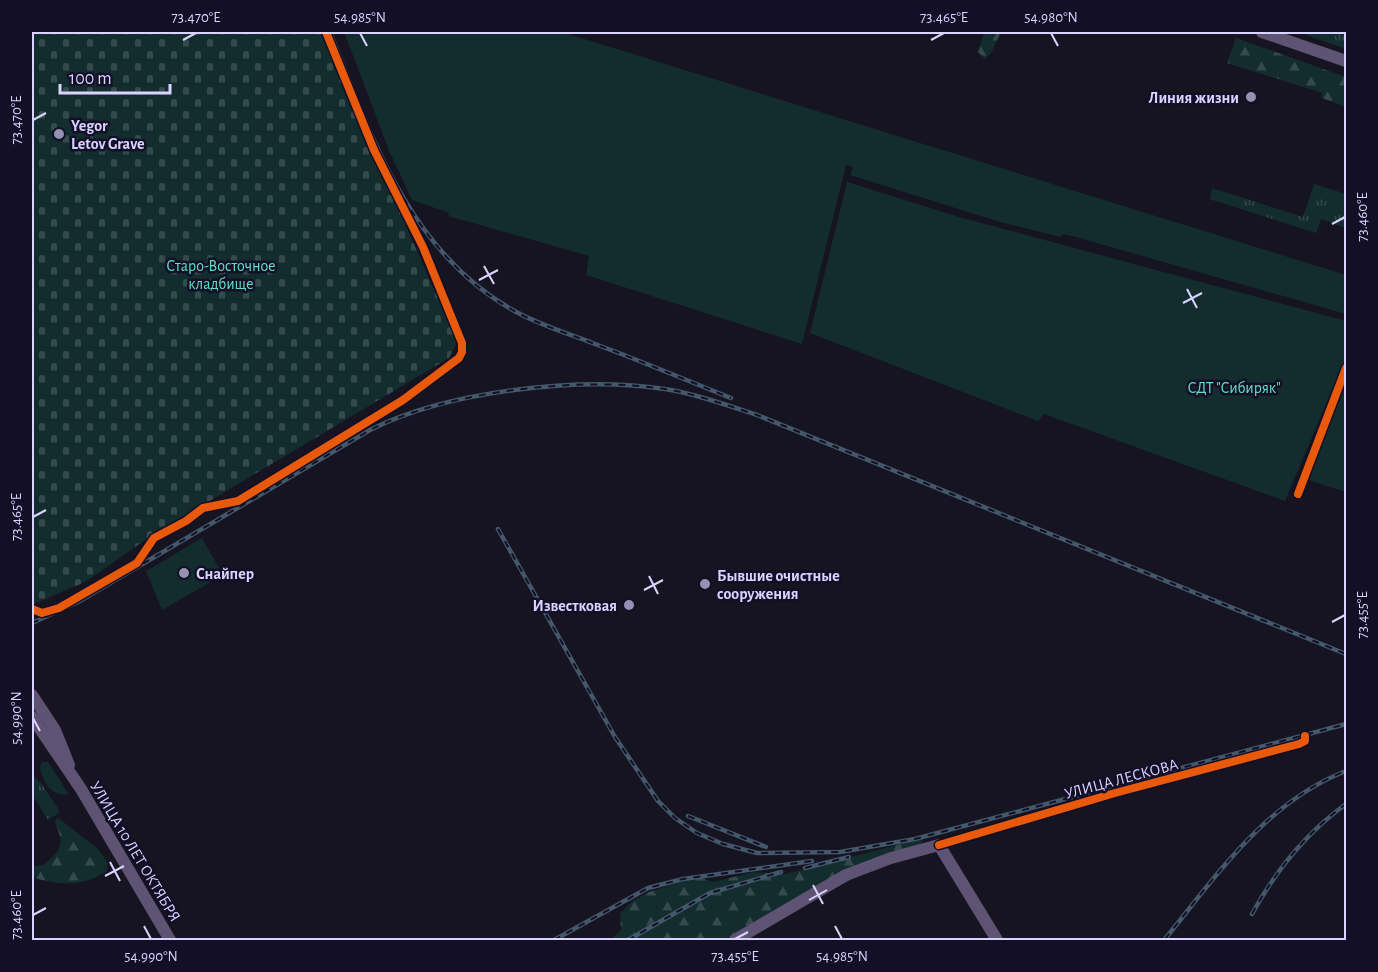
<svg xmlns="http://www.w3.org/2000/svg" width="1378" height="972" font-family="'Alegreya Sans',sans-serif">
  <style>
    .grass { fill: url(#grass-tufts) }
    .forest { fill: url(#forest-firs) }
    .cemetery { fill: url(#cemetery-stones) }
    .green { fill: #132c2d }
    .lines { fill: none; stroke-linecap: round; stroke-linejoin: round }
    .minor { stroke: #4a4962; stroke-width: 9 }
    .major { stroke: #5e5373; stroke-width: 12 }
    .rail-casing { stroke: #43596b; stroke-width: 4.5 }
    .rail { stroke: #130f26; stroke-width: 2; stroke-dasharray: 7; stroke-linecap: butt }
    .cycleway-casing { stroke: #130f26; stroke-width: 11 }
    .cycleway { stroke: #e8590c; stroke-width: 8 }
    .ticks { fill: none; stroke: #d9d4ff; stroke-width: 2 }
    .poi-dot { fill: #9591b1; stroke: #130f26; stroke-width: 2 }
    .labels { text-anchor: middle; stroke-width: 5; stroke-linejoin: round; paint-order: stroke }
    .poi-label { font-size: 16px; font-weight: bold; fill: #d9d4ff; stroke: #130f26; text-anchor: start }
    .park-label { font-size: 16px; fill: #5fe0c0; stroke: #130f26 }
    .street-label { font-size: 16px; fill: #d9d4ff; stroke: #130f26 }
    .neatline { fill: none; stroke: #d9d4ff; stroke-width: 2 }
    .ticks-label { font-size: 15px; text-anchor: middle; fill: #d9d4ff }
  </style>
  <defs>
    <pattern id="grass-tufts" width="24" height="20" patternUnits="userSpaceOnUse" patternTransform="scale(1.5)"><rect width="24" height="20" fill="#132c2d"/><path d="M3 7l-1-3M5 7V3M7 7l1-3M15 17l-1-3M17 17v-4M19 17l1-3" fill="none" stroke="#354a4c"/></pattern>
    <pattern id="forest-firs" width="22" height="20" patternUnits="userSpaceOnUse" patternTransform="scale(1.5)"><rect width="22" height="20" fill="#132c2d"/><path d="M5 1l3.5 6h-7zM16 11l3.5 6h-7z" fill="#354a4c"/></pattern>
    <pattern id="cemetery-stones" width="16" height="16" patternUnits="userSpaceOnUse" patternTransform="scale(1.5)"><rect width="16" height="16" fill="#132c2d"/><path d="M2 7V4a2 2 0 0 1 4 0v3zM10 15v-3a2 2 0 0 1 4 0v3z" fill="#354a4c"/></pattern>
  </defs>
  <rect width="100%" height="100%" fill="#161421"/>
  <g class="grass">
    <path d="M1308,32L1346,34V49L1306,35Z"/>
    <path d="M1314,184L1346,194V228L1321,219L1316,233L1210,199L1212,188L1303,217Z"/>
    <path d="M48,762L68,793L67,794C51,797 42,780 40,766L42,762Z"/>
    <path d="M32,774L41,783L59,810V813L48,820L32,794Z"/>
  </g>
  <g class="forest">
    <path d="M984,32H1001L991,53L985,59L978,52Z"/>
    <path d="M1236,38L1346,77V107L1322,98V93L1227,63Z"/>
    <path d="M57,817L98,849L107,862V871C82,887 59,886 32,877V866L43,865C63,850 64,844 55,822Z"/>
    <path d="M920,839L923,842L919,846L731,940H610L621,930L620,914L631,902L649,892L685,881L702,878L713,882L754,872L786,874Z"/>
  </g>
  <path class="cemetery" d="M32,32H321L457,342L449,358L151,536L85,582L34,604L32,603Z"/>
  <g class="green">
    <path d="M344,32H562L1346,275V314L1076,237L1063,234L1061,237L1000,222L850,175L853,167L846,165L802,344L586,275L589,256L448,216L449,213L412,200L390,153Z"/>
    <path d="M847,182L959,217L1346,321V357L1285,501L1044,414L1038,421L810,333Z"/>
    <path d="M1346,379V492L1308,480Z"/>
    <path d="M202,538L223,575L162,610L146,571Z"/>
  </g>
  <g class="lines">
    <g class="minor">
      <path d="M1298,494L1346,368"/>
      <path d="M32,609L42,613L59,608L137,563L154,538L186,521L203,508L238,501L403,400L459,358L462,352V343L423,247L374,150L326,32"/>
      <path d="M939,845L1115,793L1299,744L1305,741V736"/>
    </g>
    <g class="major">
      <path d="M1262,32L1346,61"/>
      <path d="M32,695L55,730L69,765"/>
      <path d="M32,717L81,789L170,940"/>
      <path d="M735,940L846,875L891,858L939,845L997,940"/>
    </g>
    <defs>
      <g id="rail">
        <path d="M330,32C371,135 408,250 511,309C536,324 567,333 595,344C641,361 686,380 731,398"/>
        <path d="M498,529L615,737L658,801L675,818L697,833L723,844L757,853L840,852L915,839L1346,724"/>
        <path d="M32,623L78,602L370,430C447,391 579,376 665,389C696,394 726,405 757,415L1346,654"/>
        <path d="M688,816L766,847"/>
        <path d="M805,868L849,857"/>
        <path d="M1252,914C1276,870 1306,833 1346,804"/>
        <path d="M1165,939C1217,875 1266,802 1346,771"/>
        <path d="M554,940L648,888L683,879L812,861"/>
        <path d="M628,940L710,893L781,872"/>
      </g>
    </defs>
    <use href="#rail" class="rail-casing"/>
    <use href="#rail" class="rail"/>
    <defs>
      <g id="cycleway">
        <path d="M1298,494L1346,368"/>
        <path d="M32,609L42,613L59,608L137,563L154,538L186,521L203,508L238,501L403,400L459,358L462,352V343L423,247L374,150L326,32"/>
        <path d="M939,845L1115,793L1299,744L1305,741V736"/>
      </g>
    </defs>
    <use href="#cycleway" class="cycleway-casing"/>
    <use href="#cycleway" class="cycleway"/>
  </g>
  <path class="ticks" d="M360,33L367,46M1051,33L1058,46M183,40L196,33M931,40L944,33M33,120L46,113M1332,224L1345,217M484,266L494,284M479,280L498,270M1187,289L1197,308M1183,303L1202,293M33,517L46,510M649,576L658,594M644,590L663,580M1332,622L1345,615M33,718L40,731M110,862L120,881M105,876L124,866M813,885L823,904M809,900L827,890M33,915L46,908M144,926L151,939M835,926L842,939M735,939L748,932"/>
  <g class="poi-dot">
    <circle cx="1251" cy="97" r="6"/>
    <circle cx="59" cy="134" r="6"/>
    <circle cx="184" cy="573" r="6"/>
    <circle cx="705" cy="584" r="6"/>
    <circle cx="629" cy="605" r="6"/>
  </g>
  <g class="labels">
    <g class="poi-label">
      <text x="1239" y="103" text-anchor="end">Линия жизни</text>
      <text x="71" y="131">Yegor<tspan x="71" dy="18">Letov Grave</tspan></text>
      <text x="196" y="579">Снайпер</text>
      <text x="717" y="581">Бывшие очистные<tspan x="717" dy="18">сооружения</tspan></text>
      <text x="617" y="611" text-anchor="end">Известковая</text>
    </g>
    <g class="park-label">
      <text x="221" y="271">Старо-Восточное<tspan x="221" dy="18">кладбище</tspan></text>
      <text x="1234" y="393">СДТ "Сибиряк"</text>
    </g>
    <g class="street-label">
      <text transform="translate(1121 778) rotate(-15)" y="6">УЛИЦА ЛЕСКОВА</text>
      <text transform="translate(136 851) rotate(59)" y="6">УЛИЦА 10 ЛЕТ ОКТЯБРЯ</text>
    </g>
  </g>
  <rect width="1378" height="972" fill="none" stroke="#130f26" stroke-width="66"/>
  <path d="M60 84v9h110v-9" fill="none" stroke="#d9d4ff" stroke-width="3"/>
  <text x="69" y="84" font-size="18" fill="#d9d4ff" stroke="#130f26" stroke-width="4.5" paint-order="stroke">100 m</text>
  <rect x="33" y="33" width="1312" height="906" class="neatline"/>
  <g class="ticks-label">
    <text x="196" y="22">73.470°E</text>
    <text x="360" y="22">54.985°N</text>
    <text x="944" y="22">73.465°E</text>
    <text x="1051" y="22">54.980°N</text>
    <text transform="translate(16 120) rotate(-90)" y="5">73.470°E</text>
    <text transform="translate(1362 217) rotate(-90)" y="5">73.460°E</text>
    <text transform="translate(16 517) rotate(-90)" y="5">73.465°E</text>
    <text transform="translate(1362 615) rotate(-90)" y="5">73.455°E</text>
    <text transform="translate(16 718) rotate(-90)" y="5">54.990°N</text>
    <text transform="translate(16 915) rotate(-90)" y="5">73.460°E</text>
    <text x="151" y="961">54.990°N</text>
    <text x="735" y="961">73.455°E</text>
    <text x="842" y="961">54.985°N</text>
  </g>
</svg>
